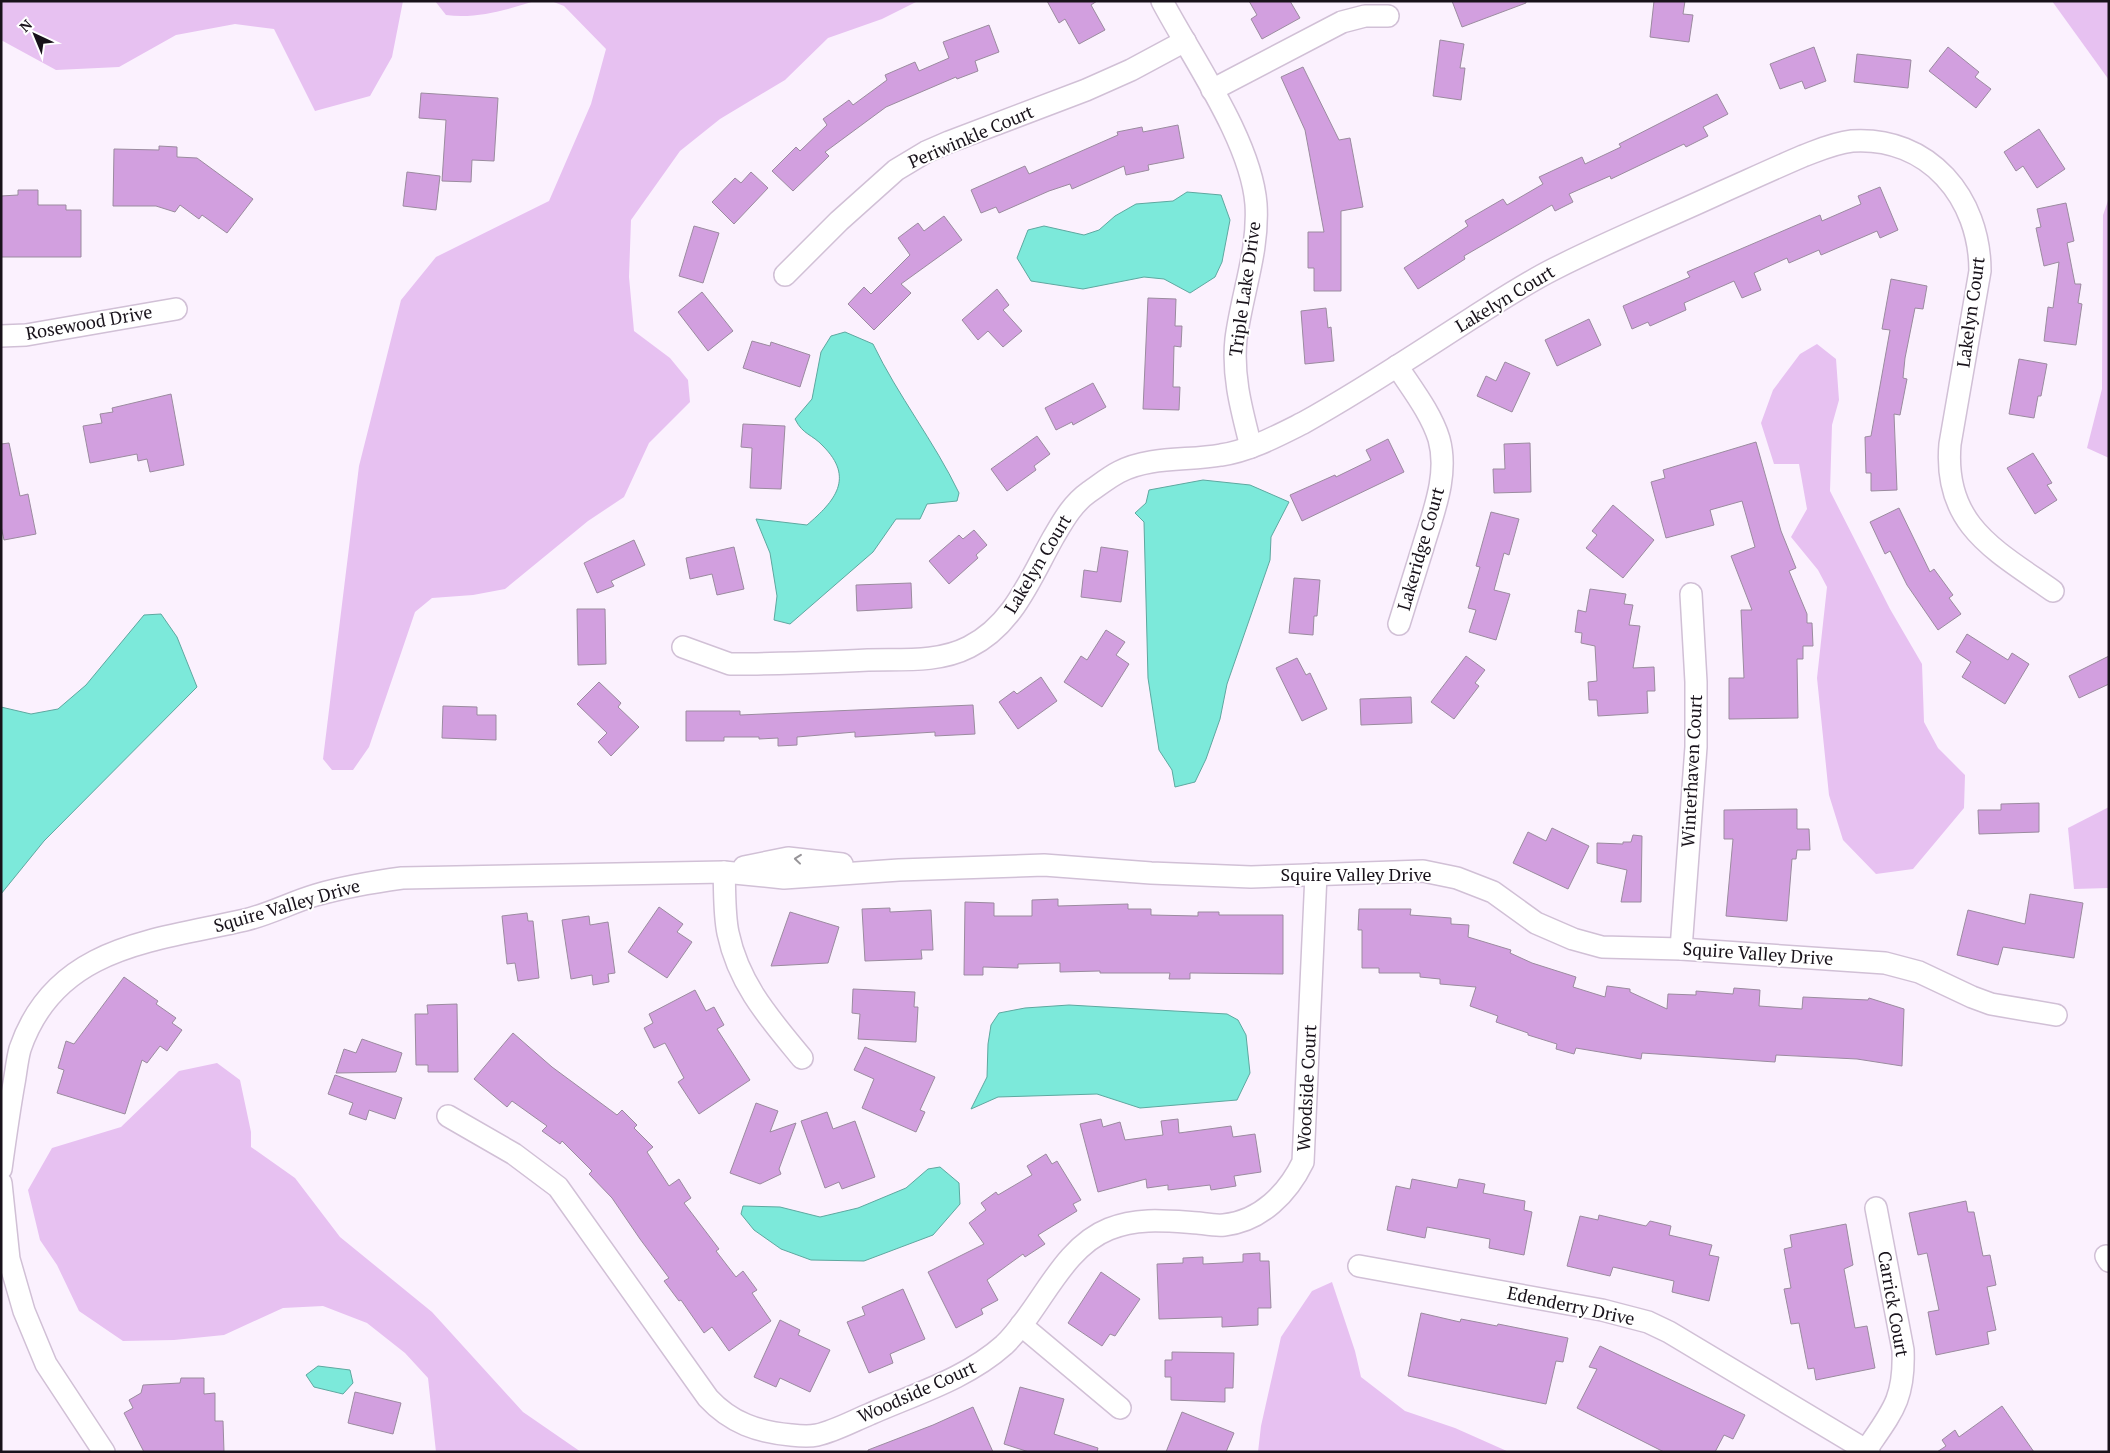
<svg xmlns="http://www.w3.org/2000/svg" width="2110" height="1453" font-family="'PT Serif',serif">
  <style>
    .green { fill: #e7c1f1 }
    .water { fill: #7ce9da; stroke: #5ea8a0 }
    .building { fill: #d29fdf; stroke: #9b8b9f }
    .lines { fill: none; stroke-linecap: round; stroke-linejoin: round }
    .street-casing { stroke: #d1c0d6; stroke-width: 24 }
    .street { stroke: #fff; stroke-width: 21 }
    .oneway { stroke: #979498 }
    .labels { text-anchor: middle; stroke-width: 4; stroke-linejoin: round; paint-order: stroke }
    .street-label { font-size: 18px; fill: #18121a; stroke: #fff }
  </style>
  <rect width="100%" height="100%" fill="#fbf1fe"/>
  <g class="green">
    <path d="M1,1H403L392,57L370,96L315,111L274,29L235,24L176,35L119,67L56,70L1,40Z"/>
    <path d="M435,1H535C506,10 476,19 446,15Z"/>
    <path d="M551,1H918L882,19L828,38L785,80L720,119L680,151L631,220L629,277L634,331L670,358L688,380L690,402L649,443L624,497L588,521L505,589L473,595L432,598L415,612L369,747L353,770H332L323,759L359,466L401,300L436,257L549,201L591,104L606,49L564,6Z"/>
    <path d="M2052,1H2109V80Z"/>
    <path d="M2109,198V458L2087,448L2102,389L2103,215Z"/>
    <path d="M1817,344L1836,359L1839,400L1832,425L1830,491L1890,609L1922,664L1924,722L1938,748L1965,775L1964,808L1913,869L1876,874L1843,840L1829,795L1817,678L1827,587L1818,570L1791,537L1807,509L1799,464H1774L1761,423L1773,390L1800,354Z"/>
    <path d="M2109,807V888L2074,889L2068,828Z"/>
    <path d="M217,1063L240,1080L251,1132V1147L295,1178L340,1237L432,1312L523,1412L581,1452H436L428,1378L405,1353L367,1323L323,1306L283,1308L224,1335L174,1340L123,1341L79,1311L57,1265L40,1240L28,1190L52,1148L121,1127L179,1071Z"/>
    <path d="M1332,1282L1355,1351L1361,1377L1405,1411L1455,1428L1509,1452H1258L1261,1426L1281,1337L1312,1291Z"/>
  </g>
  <g class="water">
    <path d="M1187,192L1221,195L1230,220L1222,262L1215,277L1190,293L1164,279L1144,277L1083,289L1031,281L1017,258L1028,230L1044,226L1084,235L1099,230L1115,216L1136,204L1173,201Z"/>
    <path d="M845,332L873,344C898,396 934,441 959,493L957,501L927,504L920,519H896L873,552L790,624L774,620L777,596L770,553L756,519L807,525C835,501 855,478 823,446C812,434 803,435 795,419L812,399L821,352L831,336Z"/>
    <path d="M1203,480L1250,485L1289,502L1271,537L1270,560L1227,684L1220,719L1206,759L1195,782L1175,787L1172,770L1159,750L1148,678L1144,522L1135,513L1146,503L1149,490Z"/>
    <path d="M161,614L177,637L197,687L44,841L1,894V707L31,714L58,709L86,685L144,615Z"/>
    <path d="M1069,1005L1227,1014L1238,1020L1246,1035L1250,1073L1237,1100L1140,1108L1097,1094L998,1097L971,1109L987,1077L988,1044L991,1025L999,1013L1025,1008Z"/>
    <path d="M940,1167L959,1183L960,1204L933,1235L864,1261L811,1260L781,1249L754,1230L741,1214L743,1206L780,1207L820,1217L858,1208L906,1188L928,1169Z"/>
    <path d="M318,1366L350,1370L353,1383L343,1394L314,1387L306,1375Z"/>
  </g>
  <g class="building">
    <path d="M1047,1H1097L1091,5L1105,30L1079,44L1065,19L1059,23Z"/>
    <path d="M1249,1H1290L1300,18L1262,39L1251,19L1257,15Z"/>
    <path d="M1452,1H1526V3L1462,27Z"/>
    <path d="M1654,1H1685L1683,14L1693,15L1689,42L1650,37Z"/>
    <path d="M989,25L999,52L975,61L978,71L957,79L956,77L886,107L825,152L829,156L793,191L772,171L796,147L800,151L827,125L823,119L849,100L853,105L887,80L885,75L915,62L919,71L949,58L943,42Z"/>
    <path d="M1440,40L1464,44L1460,68H1465L1461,100L1433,96Z"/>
    <path d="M1814,47L1826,81L1805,89L1802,81L1780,89L1770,64Z"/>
    <path d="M1948,47L1979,72L1975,77L1991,89L1976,108L1929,71Z"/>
    <path d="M1857,54L1911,60L1908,88L1854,82Z"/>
    <path d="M1303,67L1339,140L1350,138L1363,207L1341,211V291H1314V268H1308V232H1324L1305,130L1281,77Z"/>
    <path d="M421,93L498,98L494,161L472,160L471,182L442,181L446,120L419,118Z"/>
    <path d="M1717,94L1728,114L1703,127L1708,136L1686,147L1684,144L1611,179L1610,176L1569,194L1573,202L1555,211L1552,205L1464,256L1465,259L1418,289L1404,268L1468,226L1465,221L1503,199L1507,205L1543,184L1539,177L1582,157L1585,164L1621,147L1619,144Z"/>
    <path d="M1178,125L1184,158L1148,165L1149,170L1126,175L1124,166L1072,189L1070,184L1049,191L999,213L996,207L981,213L971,190L1025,166L1029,174L1118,135L1117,132L1142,127L1143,132Z"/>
    <path d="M2039,129L2065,169L2037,188L2023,166L2016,171L2004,152Z"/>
    <path d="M159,146L177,147V157L197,158L253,199L227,233L202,215L199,219L180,205L175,212L156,206H113L114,149L159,150Z"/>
    <path d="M407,172L440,176L436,210L403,206Z"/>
    <path d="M751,172L768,188L734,224L712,202L735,178L741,183Z"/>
    <path d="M1880,187L1898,230L1880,238L1877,231L1821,255L1819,250L1789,263L1787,258L1754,273L1761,290L1742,298L1734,281L1684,303L1686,310L1650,326L1648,322L1632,329L1623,306L1690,277L1687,272L1820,215L1822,221L1861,204L1858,196Z"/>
    <path d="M18,190H38V205H66V210H81V257H1V196L18,195Z"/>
    <path d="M2066,203L2074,241L2067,243L2075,284H2081L2078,303L2082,304L2076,345L2044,341L2048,307L2053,308L2059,262L2044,266L2036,228L2041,227L2037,209Z"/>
    <path d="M944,216L962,240L901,284L911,293L874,330L848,304L864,287L871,294L910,255L898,238L918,223L924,231Z"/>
    <path d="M694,226L719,233L703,283L679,276Z"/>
    <path d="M1891,279L1927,286L1923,309L1915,308L1905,358L1903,378L1907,379L1900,415L1894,414L1897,490L1871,491V473H1866L1865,437L1871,436L1890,330L1882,329Z"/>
    <path d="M997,289L1009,305L1003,310L1022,331L1003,347L988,331L978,340L962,320Z"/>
    <path d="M702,292L733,331L708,351L678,312Z"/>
    <path d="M1148,298L1176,299L1175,326H1182L1181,347L1174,346L1173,387H1180L1179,410L1143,409Z"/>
    <path d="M1326,308L1328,328L1331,327L1334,361L1305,364L1301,311Z"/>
    <path d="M1589,319L1601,345L1557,366L1545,340Z"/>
    <path d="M752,341L770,346L771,342L810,355L800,387L743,368Z"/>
    <path d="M2019,359L2047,364L2041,396H2038L2034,418L2009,414Z"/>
    <path d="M1505,362L1530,373L1512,412L1477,396L1486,376L1496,381Z"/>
    <path d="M1093,383L1106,407L1073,425L1072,422L1056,430L1045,408Z"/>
    <path d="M171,394L184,465L150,472L147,459L138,461L137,454L90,463L83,426L102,423L100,414L113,412L112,408Z"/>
    <path d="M743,424L785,426L781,489L750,488L752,448L741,447Z"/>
    <path d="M1037,436L1050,454L1034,466L1036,470L1007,491L991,469Z"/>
    <path d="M1388,439L1404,472L1302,521L1290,495L1335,475L1336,477L1371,460L1366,450Z"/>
    <path d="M1756,442L1781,531L1796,568L1789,571L1807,614V623H1812L1813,646H1803V659H1797L1798,718L1729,719V678H1744L1741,610H1752L1731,556L1755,547L1742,501L1710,510L1714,525L1666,538L1651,482L1665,478L1663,470Z"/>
    <path d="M9,443L20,496L28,494L36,534L4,540L1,526V444Z"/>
    <path d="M1530,443L1531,492L1494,493L1493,469H1505L1504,444Z"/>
    <path d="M2033,453L2052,483L2047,485L2057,500L2035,514L2007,468Z"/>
    <path d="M1613,505L1654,540L1623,578L1586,548L1597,535L1592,531Z"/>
    <path d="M1899,508L1930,572L1934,569L1953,595L1949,598L1961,614L1938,630L1907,585L1890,551L1885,554L1870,522Z"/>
    <path d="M1491,512L1519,519L1509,555L1504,553L1494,590L1510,594L1496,640L1469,632L1476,610L1468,608L1480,567L1476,566Z"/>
    <path d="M974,530L987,545L976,555L978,558L949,584L929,561L959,535L963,539Z"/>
    <path d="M634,540L645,565L611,581L614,586L597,593L584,563Z"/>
    <path d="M734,547L744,589L717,595L712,574L690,579L686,558Z"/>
    <path d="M1101,547L1128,551L1121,602L1081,597L1084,570L1097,572Z"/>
    <path d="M1294,578L1320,580L1317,616H1314L1313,635L1289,633Z"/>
    <path d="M911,583L912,608L857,611L856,585Z"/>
    <path d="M1590,589L1626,594L1624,604L1633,605L1629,625L1640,626L1633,668L1654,667L1655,691H1647L1648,713L1598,716L1597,700H1589L1588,682L1597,681L1595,646L1581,643L1582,633L1575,632L1578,610L1586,612Z"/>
    <path d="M577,609H605L606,664L578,665Z"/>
    <path d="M1106,630L1125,642L1116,655L1129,664L1102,707L1064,682L1081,656L1087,660Z"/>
    <path d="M1967,634L2008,660L2012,653L2029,664L2005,704L1962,677L1971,662L1956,652Z"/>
    <path d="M1466,656L1485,670L1475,683L1479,686L1454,719L1431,702Z"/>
    <path d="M2109,656V684L2079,698L2069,676Z"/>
    <path d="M1297,658L1306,675L1310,673L1327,709L1302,721L1276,668Z"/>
    <path d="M1041,677L1057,701L1018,729L999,702L1014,691L1017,694Z"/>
    <path d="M599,682L621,703L618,707L639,727L611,756L598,742L607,733L577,704Z"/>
    <path d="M1411,697L1412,723L1361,725L1360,699Z"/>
    <path d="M973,705L975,734L935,736V732L855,737V732L797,737V745L778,746V738L759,739V737H724V741H686V711H740V715Z"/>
    <path d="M443,706L477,707V715H496V740L442,738Z"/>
    <path d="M2039,803V832L1979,834L1978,810H2001V804Z"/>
    <path d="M1797,809V829H1809L1810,850H1797L1796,859H1792L1787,921L1726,916L1733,839H1724V810Z"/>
    <path d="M1552,828L1589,846L1568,889L1513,863L1528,832L1546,841Z"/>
    <path d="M1633,835L1642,836L1641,902H1621L1627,870L1597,863V843L1623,844V842H1631Z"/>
    <path d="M2030,894L2083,903L2074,958L2003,947L1998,965L1957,955L1968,910L2025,924Z"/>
    <path d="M1058,899V906L1128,904V909H1151V915L1198,916V912H1219V915H1283V974L1190,973V979H1169L1170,973H1100V971L1060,972V963L1018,964V968L983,967V975H964L965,902L994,903V916H1032V900Z"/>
    <path d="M659,907L683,924L677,932L692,942L667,978L628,952Z"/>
    <path d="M890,908V912L931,910L933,950H921L922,959L865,961L862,909Z"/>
    <path d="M1359,909H1411L1410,915L1451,918V924L1469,925L1468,937L1511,950L1510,953L1532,963L1576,977L1573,987L1605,997L1607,986L1630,989V992L1667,1009L1668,994L1696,995V991L1733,994L1734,988L1760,990L1759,1006L1802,1009L1803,997L1868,1000L1869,998L1904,1009L1902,1066L1857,1059L1776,1055L1775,1062L1642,1053L1641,1059L1576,1048L1574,1054L1556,1049L1557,1044L1528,1035V1033L1496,1022L1498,1016L1470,1006L1476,987L1440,984V979L1420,977V973H1379V968H1362V930H1358Z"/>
    <path d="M790,912L839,927L828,963L771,966Z"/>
    <path d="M527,913L528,921H533L539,978L518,981L515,963L507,964L502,916Z"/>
    <path d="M589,916L590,925L608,922L615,973L608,974L609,982L593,985L592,975L571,979L562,920Z"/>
    <path d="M124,977L158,1001L156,1004L176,1018L172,1023L182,1030L167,1051L160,1046L147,1063L142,1060L125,1114L57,1093L64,1070L58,1068L66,1041L74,1044Z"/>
    <path d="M853,989L915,992L914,1007H918L916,1042L858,1039L860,1014L852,1013Z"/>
    <path d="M695,990L706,1011L714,1007L724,1025L717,1029L750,1080L699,1114L678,1082L684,1078L665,1043L654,1048L644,1028L653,1023L649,1014Z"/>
    <path d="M457,1004L458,1072H428V1065H416L415,1014H428L427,1005Z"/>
    <path d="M513,1033L552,1067L617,1115L622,1110L637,1125L634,1128L653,1147L647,1152L669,1186L679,1179L691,1198L684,1203L719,1249L716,1251L736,1277L743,1271L757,1290L752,1293L771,1321L729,1351L712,1327L704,1333L681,1300L679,1301L664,1281L669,1278L640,1239L612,1198L589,1174L592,1171L562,1141L560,1144L542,1131L547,1126L512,1101L507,1107L474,1079Z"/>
    <path d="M362,1039L402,1053L396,1072L336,1073L344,1049L356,1053Z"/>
    <path d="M865,1047L935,1077L920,1110L925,1112L916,1132L862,1108L874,1079L854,1070Z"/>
    <path d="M335,1075L402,1098L395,1119L369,1110L366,1120L349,1114L353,1103L328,1094Z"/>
    <path d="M756,1103L778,1111L770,1132L796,1123L779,1169L781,1174L760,1184L730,1173Z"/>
    <path d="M827,1112L833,1129L855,1121L875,1177L842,1189L839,1182L825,1188L801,1121Z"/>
    <path d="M1101,1119L1103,1127L1120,1122L1125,1140L1163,1135L1161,1121L1178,1119L1179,1133L1231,1126L1233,1137L1255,1134L1261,1172L1234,1176L1236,1186L1211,1190L1210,1185L1168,1190V1185L1147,1188L1146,1179L1098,1192L1080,1124Z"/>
    <path d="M1046,1154L1052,1164L1057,1161L1081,1200L1073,1204L1077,1211L1038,1235L1045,1244L1025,1257L1023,1254L987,1280L998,1300L981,1309L983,1314L956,1328L928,1272L984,1244L969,1223L986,1210L981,1203L996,1192L998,1195L1032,1175L1027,1166Z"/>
    <path d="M1412,1179L1457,1188L1459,1179L1485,1184L1483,1193L1525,1201L1524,1210L1532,1212L1524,1255L1489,1248L1490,1239L1427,1227L1425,1238L1387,1230L1396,1186L1410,1189Z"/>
    <path d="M1966,1201L1968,1212H1974L1983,1256L1990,1255L1996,1285L1987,1287L1996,1330L1987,1332L1989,1344L1936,1355L1928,1312L1939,1310L1927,1253L1918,1255L1909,1213Z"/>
    <path d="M1599,1215L1646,1226L1650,1221L1671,1226L1669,1235L1712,1245L1709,1255L1719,1257L1709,1301L1672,1292L1674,1281L1613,1267L1610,1276L1567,1266L1580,1216L1598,1220Z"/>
    <path d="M1846,1224L1853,1265L1844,1269L1855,1328L1867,1326L1875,1368L1816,1380L1814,1368L1808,1369L1799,1323L1791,1324L1784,1289L1791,1288L1784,1249L1792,1247L1790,1235Z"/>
    <path d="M1260,1253V1261H1269L1271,1308H1258V1325L1222,1327V1317L1159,1319L1157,1264L1183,1263V1258L1203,1257V1264L1243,1262V1254Z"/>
    <path d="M1101,1272L1140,1299L1115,1336L1110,1334L1102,1346L1068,1323Z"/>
    <path d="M903,1289L925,1339L890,1354L893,1363L869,1373L847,1322L865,1315L862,1307Z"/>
    <path d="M1421,1313L1460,1322L1461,1319L1497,1326L1498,1324L1568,1338L1563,1362L1556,1361L1546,1404L1408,1376Z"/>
    <path d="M780,1320L800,1330L798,1335L830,1350L810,1392L780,1378L776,1387L754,1377Z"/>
    <path d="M1600,1346L1745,1415L1733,1439L1724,1435L1715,1452H1664L1577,1408L1597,1369L1589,1367Z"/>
    <path d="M1172,1352L1234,1353L1233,1388H1225V1402L1171,1400V1377H1165V1360H1172Z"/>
    <path d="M181,1378H204V1394L215,1393V1421H223L224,1452H144L124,1413L133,1408L129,1400L141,1393L143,1385L180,1383Z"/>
    <path d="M1020,1387L1064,1399L1054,1434L1098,1448L1097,1452H1029L1004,1444Z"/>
    <path d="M355,1392L401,1403L393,1434L348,1423Z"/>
    <path d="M2002,1406L2034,1452H1937L1946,1446L1942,1440L1955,1430L1959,1437Z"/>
    <path d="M973,1407L993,1452H868V1450L933,1425Z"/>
    <path d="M1182,1412L1234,1433L1226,1452H1166Z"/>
  </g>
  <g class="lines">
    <defs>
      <g id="street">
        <path d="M1162,1C1192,58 1251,140 1256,204C1259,251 1242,293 1236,339C1232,377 1242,411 1251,447"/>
        <path d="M1212,90L1342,22L1365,16H1388"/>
        <path d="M785,275L839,221L896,170L926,152L949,142L1086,90L1131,70L1185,41"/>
        <path d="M1,336L26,335L176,309"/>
        <path d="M1397,366C1412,389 1431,413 1439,439C1449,475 1433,513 1423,547C1415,573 1407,598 1399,624"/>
        <path d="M683,647L730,664H757C794,663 831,662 868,660C901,659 938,663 969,647C1013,625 1030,579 1053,538C1063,521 1072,504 1089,492C1098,486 1109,477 1119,472C1150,456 1188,461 1221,455C1249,451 1277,436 1303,423C1361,391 1416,354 1472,318C1499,301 1526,283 1554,269C1609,241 1666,218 1722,192C1749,180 1775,168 1803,156C1819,150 1834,143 1852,141C1929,136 1980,198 1980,271L1950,444C1943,525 1995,550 2053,591"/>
        <path d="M744,867L788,858L842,864"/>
        <path d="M724,872C725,892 724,914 728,933C739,985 770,1019 802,1058"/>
        <path d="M1681,949L1696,747V682L1691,594"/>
        <path d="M448,1116L514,1154L558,1187L708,1398C731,1423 758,1432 791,1435C799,1436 809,1437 817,1435C835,1431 853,1421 870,1414C915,1394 966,1379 1004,1345C1040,1311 1061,1248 1109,1229C1138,1217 1168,1221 1198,1223C1206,1224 1216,1226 1224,1225C1261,1221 1288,1193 1303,1162L1316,874"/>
        <path d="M1,1169C5,1140 9,1111 14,1083C16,1072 17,1060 20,1049C55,946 153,941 245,920C270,914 292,902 316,895C344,887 373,882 402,878L724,872L784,878L899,870L1044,865L1151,873L1251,877L1423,871L1457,878L1493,892L1536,923L1573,939L1602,947L1681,949L1885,963L1919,972L1972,997L1991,1004L2056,1015"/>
        <path d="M1,1183L9,1259L24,1311L46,1364L104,1452"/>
        <path d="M2106,1256L2109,1261"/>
        <path d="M1359,1266L1602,1310L1648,1322L1669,1332L1869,1452"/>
        <path d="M1021,1325L1120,1408"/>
        <path d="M1866,1450C1892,1412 1905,1399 1903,1350L1876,1208"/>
      </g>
    </defs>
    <use href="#street" class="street-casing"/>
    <use href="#street" class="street"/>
  </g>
  <defs><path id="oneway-chevron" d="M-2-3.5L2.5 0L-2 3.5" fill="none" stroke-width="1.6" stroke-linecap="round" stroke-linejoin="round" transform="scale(1.25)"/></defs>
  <use class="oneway" href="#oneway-chevron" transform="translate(798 859) rotate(-174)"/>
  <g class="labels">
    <g class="street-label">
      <text transform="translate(971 137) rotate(-23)" y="6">Periwinkle Court</text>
      <text transform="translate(1245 289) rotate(-82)" y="6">Triple Lake Drive</text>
      <text transform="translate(1505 299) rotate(-31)" y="6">Lakelyn Court</text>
      <text transform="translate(1971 312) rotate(-82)" y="6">Lakelyn Court</text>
      <text transform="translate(89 323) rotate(-10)" y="6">Rosewood Drive</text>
      <text transform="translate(1421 549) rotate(-74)" y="6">Lakeridge Court</text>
      <text transform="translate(1038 564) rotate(-59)" y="6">Lakelyn Court</text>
      <text transform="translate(1692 771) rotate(-87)" y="6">Winterhaven Court</text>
      <text x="1356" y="881">Squire Valley Drive</text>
      <text transform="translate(287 906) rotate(-16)" y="6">Squire Valley Drive</text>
      <text transform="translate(1758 954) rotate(4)" y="6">Squire Valley Drive</text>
      <text transform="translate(1307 1088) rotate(-87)" y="6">Woodside Court</text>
      <text transform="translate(1893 1304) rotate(80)" y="6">Carrick Court</text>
      <text transform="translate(1571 1306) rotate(12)" y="6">Edenderry Drive</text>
      <text transform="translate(917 1392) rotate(-24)" y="6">Woodside Court</text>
    </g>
  </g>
  <rect width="2110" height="1453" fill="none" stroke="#18121a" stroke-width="5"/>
  <g transform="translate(35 35) rotate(316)" stroke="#ffffff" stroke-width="4" paint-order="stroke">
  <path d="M0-4L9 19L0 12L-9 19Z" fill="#18121a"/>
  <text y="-8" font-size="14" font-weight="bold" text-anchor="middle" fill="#18121a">N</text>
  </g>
</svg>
